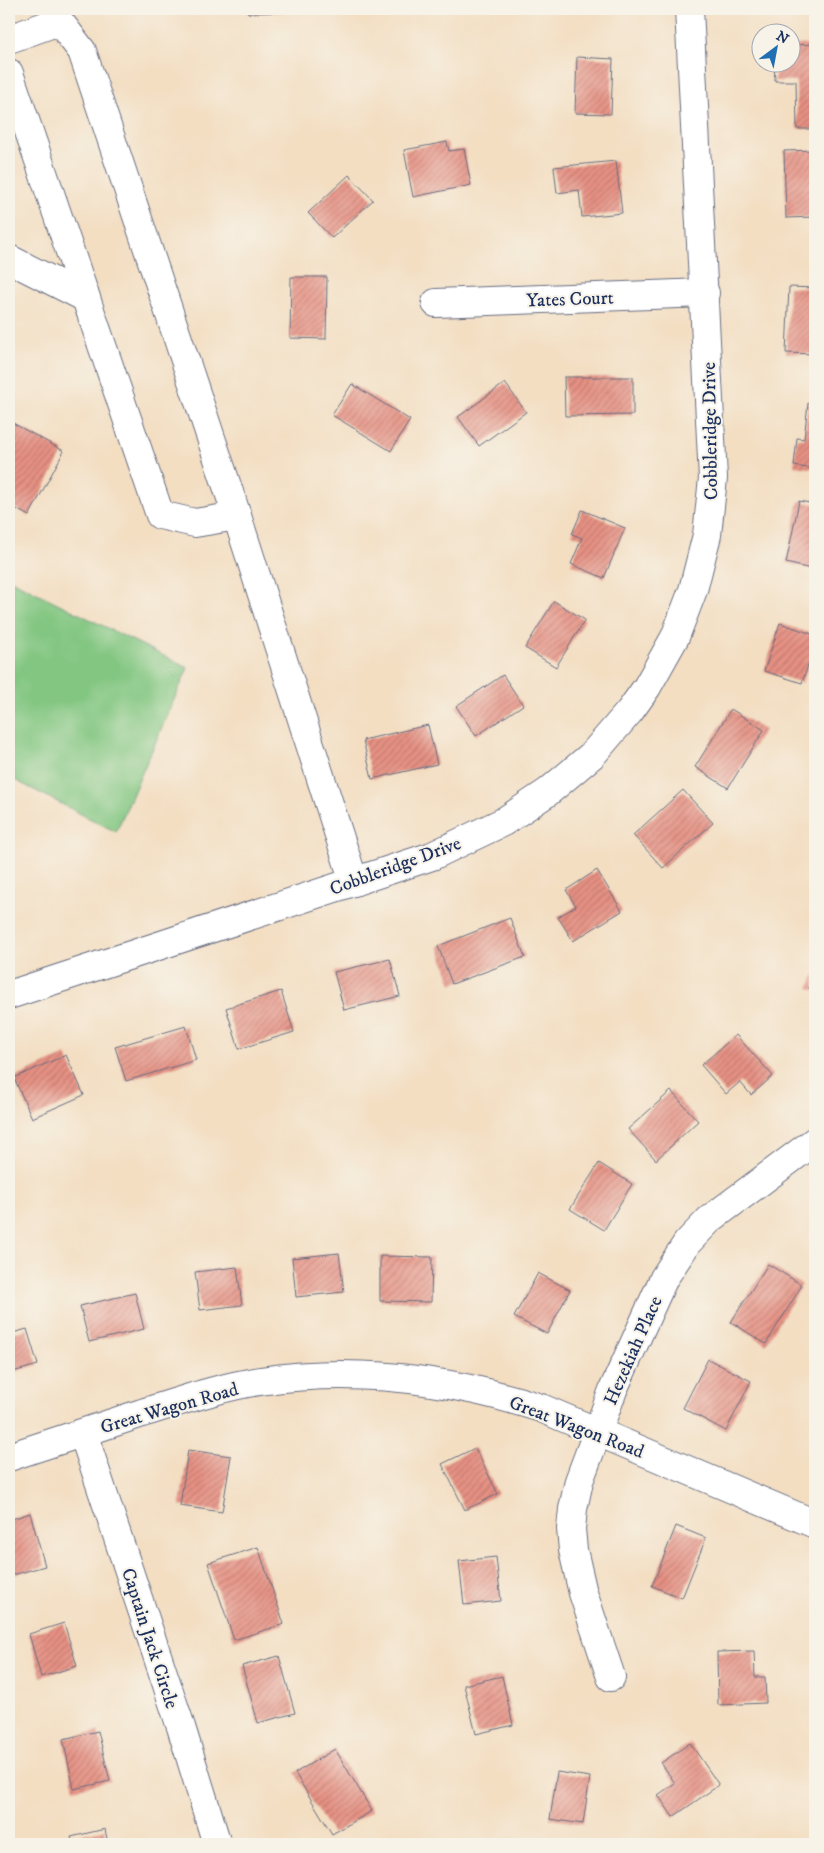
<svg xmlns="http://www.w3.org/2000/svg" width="824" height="1853" font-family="'IM FELL DW Pica',serif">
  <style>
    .pitch { fill: #82c681; stroke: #4e7a70 }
    .building { fill: url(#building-hatch) }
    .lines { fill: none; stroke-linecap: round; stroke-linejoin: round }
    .minor-casing { stroke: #676c81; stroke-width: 30 }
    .minor { stroke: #fff; stroke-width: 28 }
    .labels { text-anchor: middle; stroke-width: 4; stroke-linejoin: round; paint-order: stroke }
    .street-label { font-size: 19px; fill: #1b2f5e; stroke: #f7f3e8 }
  </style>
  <defs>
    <pattern id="building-hatch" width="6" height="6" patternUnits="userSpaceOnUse" patternTransform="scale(1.25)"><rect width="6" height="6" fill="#e79183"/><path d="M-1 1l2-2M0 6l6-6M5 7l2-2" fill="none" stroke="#ba776e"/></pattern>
  </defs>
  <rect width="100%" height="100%" fill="#f7f3e8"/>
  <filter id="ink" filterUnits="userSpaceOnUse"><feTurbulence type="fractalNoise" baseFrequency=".02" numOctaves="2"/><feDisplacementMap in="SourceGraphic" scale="10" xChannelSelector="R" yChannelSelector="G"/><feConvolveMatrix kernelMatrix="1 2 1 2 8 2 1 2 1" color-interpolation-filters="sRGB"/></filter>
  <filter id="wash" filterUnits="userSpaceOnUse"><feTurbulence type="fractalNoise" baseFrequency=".0096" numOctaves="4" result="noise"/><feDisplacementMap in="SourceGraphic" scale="20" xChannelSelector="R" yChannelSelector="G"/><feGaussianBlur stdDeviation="1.12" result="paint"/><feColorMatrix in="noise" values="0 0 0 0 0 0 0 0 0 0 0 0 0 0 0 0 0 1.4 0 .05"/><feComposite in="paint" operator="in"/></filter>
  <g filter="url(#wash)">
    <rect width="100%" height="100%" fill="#f3dec2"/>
    <path class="pitch" d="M9,579L188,668L116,832L9,777Z"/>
    <g id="blocks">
      <g class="building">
        <path d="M248,9H290L291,12L248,13Z"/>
        <path d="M815,44V129H797L796,81H775L774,62H792V45Z"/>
        <path d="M577,57L613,59L611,114L575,113Z"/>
        <path d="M447,142L449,151L464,149L471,185L413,197L404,150Z"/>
        <path d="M815,150V217L786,218L784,151Z"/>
        <path d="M616,161L622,213L582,217L579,190L557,193L554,167Z"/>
        <path d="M349,175L373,200L332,238L308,213Z"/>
        <path d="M291,277H327L326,339L290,338Z"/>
        <path d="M789,287L815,288V354L786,353Z"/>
        <path d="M564,377H633V415L565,416Z"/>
        <path d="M505,383L526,412L479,446L458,417Z"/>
        <path d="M352,384L410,420L391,451L332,415Z"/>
        <path d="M808,403L815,404V469L794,466L797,438L804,439Z"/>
        <path d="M9,421L64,451L29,516L9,505Z"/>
        <path d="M799,501L815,504V570L786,563Z"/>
        <path d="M582,510L625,528L604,578L571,564L582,538L572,534Z"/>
        <path d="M554,601L585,620L556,667L525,648Z"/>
        <path d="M780,623L815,635V645L802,683L764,671Z"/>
        <path d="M503,675L523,705L476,736L456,706Z"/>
        <path d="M731,709L764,730L728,788L695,767Z"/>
        <path d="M428,725L437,764L372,779L363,740Z"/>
        <path d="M683,790L713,823L663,868L633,835Z"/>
        <path d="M597,870L622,911L573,941L558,917L576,906L566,890Z"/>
        <path d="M510,918L525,957L452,984L438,946Z"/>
        <path d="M390,959L400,996L344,1010L334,972Z"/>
        <path d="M815,974V991L809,988Z"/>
        <path d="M281,991L294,1032L239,1049L226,1008Z"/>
        <path d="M186,1026L196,1060L126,1081L115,1047Z"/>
        <path d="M736,1035L773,1076L751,1095L740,1082L726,1094L701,1065Z"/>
        <path d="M66,1055L84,1095L32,1118L14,1078Z"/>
        <path d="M671,1091L698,1121L656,1160L628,1129Z"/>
        <path d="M599,1163L632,1184L604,1230L570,1209Z"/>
        <path d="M339,1253L344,1292L296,1297L292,1258Z"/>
        <path d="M380,1256L432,1257L431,1302L380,1301Z"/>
        <path d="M768,1264L802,1285L766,1344L731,1322Z"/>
        <path d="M237,1267L242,1305L200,1310L195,1272Z"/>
        <path d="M538,1273L570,1290L547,1334L514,1317Z"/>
        <path d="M135,1293L144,1329L89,1342L80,1306Z"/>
        <path d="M27,1329L38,1365L9,1373V1334Z"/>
        <path d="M708,1359L751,1381L726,1431L683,1408Z"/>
        <path d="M475,1448L498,1494L465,1510L442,1464Z"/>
        <path d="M188,1450L231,1456L222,1512L180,1506Z"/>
        <path d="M30,1513L45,1566L9,1576V1520Z"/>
        <path d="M676,1526L706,1538L682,1598L652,1586Z"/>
        <path d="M258,1547L284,1624L234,1640L208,1563Z"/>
        <path d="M496,1557L501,1601L464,1605L459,1561Z"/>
        <path d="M64,1623L77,1666L41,1677L29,1634Z"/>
        <path d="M754,1651L755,1677H765L766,1703L718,1705L717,1652Z"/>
        <path d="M279,1656L295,1713L258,1723L242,1666Z"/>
        <path d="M502,1676L513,1725L476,1734L464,1685Z"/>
        <path d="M98,1731L110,1781L74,1789L63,1739Z"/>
        <path d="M690,1743L719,1785L673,1817L658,1795L675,1783L661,1763Z"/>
        <path d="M335,1749L372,1811L332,1834L295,1773Z"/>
        <path d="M557,1772L590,1777L583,1824L550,1819Z"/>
        <path d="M105,1829L108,1844H73L71,1837Z"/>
      </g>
    </g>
  </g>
  <g filter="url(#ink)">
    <use href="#blocks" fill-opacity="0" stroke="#676c81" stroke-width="1"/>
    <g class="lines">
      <defs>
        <g id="minor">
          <path d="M9,39L59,21L82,51L237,516L354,882"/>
          <path d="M9,73L160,515L195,523L237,516"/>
          <path d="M9,259L86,298"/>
          <path d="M436,303L705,293"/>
          <path d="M9,995L432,856L503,822L548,792L592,755L630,711L647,687L675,637L693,590L707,535L713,478L689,9"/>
          <path d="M83,1433L181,1727L217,1844"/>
          <path d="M9,1457C53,1442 98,1428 142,1413C181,1401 220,1387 260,1381C355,1367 450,1379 541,1408L815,1524"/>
          <path d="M611,1677L583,1593L573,1550L571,1529L573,1509L579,1481L613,1390L664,1278L687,1243L709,1220L815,1141"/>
        </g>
      </defs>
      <use href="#minor" class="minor-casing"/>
      <use href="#minor" class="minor"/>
    </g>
  </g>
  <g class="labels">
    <g class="street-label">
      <text transform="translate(570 298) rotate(-2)" y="7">Yates Court</text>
      <text transform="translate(709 431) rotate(-91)" y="7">Cobbleridge Drive</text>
      <text transform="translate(395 865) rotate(-20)" y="7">Cobbleridge Drive</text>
      <text transform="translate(632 1350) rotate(-66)" y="7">Hezekiah Place</text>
      <text transform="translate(169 1407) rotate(-16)" y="7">Great Wagon Road</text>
      <text transform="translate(577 1426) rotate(21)" y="7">Great Wagon Road</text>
      <text transform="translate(151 1638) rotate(72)" y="7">Captain Jack Circle</text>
    </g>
  </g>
  <rect width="824" height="1853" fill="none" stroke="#f7f3e8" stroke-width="30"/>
  <g transform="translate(776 48) rotate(32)"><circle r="24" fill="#f7f3e8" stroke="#9fa5b1"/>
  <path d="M0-4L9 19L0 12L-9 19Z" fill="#1f6fb2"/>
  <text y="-8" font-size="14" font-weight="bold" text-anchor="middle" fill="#1b2f5e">N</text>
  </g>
</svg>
